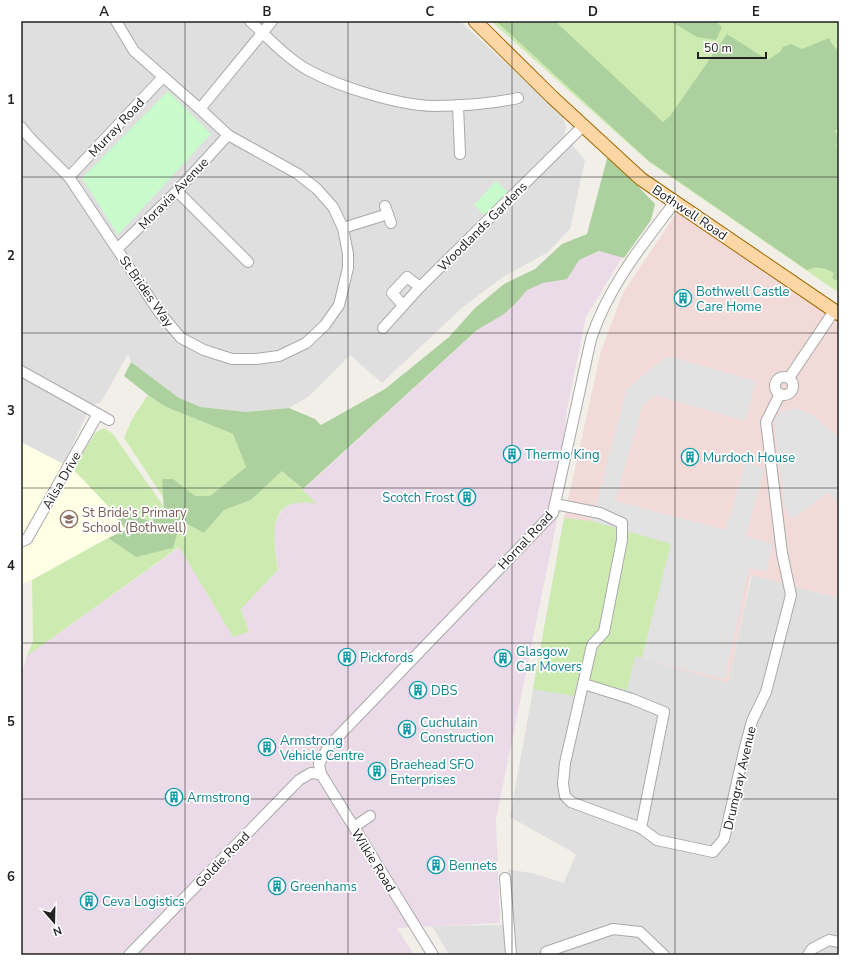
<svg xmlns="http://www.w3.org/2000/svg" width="860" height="976" font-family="'Nunito Sans',sans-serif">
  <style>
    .residential { fill: #e0dfdf }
    .commercial { fill: #f2dad9 }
    .industrial { fill: #ebdbe8 }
    .education { fill: #ffffe5 }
    .grass { fill: #cdebb0 }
    .forest { fill: #add19e }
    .park { fill: #c8facc }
    .parking { fill: #e2e2e2 }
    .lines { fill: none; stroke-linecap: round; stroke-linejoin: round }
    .minor-casing { stroke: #a9a9a9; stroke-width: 12 }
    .major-casing { stroke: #a06b00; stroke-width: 15 }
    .minor { stroke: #fff; stroke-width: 10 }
    .major { stroke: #fcd6a4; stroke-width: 13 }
    .grid { fill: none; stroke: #222; stroke-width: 1; stroke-opacity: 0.55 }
    .labels { text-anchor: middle; stroke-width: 3.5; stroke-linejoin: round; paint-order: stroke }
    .street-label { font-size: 13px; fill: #222; stroke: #fff }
    .culture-label { font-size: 13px; fill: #0d838f; stroke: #fff; text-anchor: start }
    .education-label { font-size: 13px; fill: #785e54; stroke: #fff; text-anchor: start }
    .neatline { fill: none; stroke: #222; stroke-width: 1.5 }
    .grid-label { font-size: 13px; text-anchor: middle; font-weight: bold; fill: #222 }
  </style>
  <rect width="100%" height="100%" fill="#f2efe9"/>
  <g class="residential">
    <path d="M21,21H460L563,116L566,127L564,136L585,160L570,229L547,253L503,277L464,306L382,383L350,355L308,397L289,408L246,412L201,407L179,398L131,362L128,354L101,402L91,405L63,465L21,442Z"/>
    <path d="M564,518L728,682L752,575L839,598V955H449L432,926L513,925L508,869L535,874L564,883L576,854L510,817Z"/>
  </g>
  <path class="commercial" d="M677,212L839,323V598L751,575L728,683L642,658L670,543L564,518L601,351L623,293Z"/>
  <path class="industrial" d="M601,251L623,256L586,317L567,409L556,525L496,819L500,923L397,928L414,955H21V675L27,656L180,547L233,636L249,632L241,609L278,570L273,530L277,519L284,508L296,502L315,503L303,490L532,280Z"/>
  <path class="education" d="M21,442L73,469L109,507L126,530L108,538L32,580L21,584Z"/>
  <g class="grass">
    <path d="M491,21H839V293L649,162Z"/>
    <path d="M148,395L166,407L233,434L246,467L210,496H195L162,480L163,497L124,438L132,419Z"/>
    <path d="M104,428L113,434L162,504L164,514L150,521L109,507L73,469L95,433Z"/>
    <path d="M283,470L316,503C310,503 303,502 297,503C266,506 275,549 278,570L241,609L249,632L233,637L179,547L27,656L33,641L32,580L108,538L136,557L181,521L204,533L224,510L251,500Z"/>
    <path d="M564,518L592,521L671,543L642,658L635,656L627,690L578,680L574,696L533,689Z"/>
  </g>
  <g class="forest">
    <path d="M496,21H555L663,122L670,116L727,34L768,60L780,52L783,47L791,44L802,49L829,38L832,44H833L836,49L838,48L839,49V128L835,131L839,137V142L836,145L839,149V282L832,278L834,273C825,268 816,265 807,270L649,161Z"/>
    <path d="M670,21H715L722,27L716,40L697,37Z"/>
    <path d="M608,155L655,204L651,220L624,258L599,251L579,260L567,279L543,283L527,290L516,303L504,314L477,330L303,489L282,471L251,500L224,510L204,533L181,521L173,548L136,557L108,538L126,530L109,507L150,521L164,514L162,479H173L195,496H210L246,467L233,434L166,407L148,395L124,376L131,362L179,398L201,407L246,412L289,408L315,419L321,425L385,389L449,337L475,308L504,284L535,269L562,244L587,234Z"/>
  </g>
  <g class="park">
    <path d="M168,91L211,134L118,235L82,178Z"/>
    <path d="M496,181L508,192L486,216L474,205Z"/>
  </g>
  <g class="parking">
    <path d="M668,356L756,381L745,421L655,395L643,405L615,501L726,530L746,461L764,469L746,536L773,544L766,572L749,568L725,679L642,658L671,544L592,521L627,388Z"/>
    <path d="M796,408L811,414L839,438V505L829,492L793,519L785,509L774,419L781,412Z"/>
  </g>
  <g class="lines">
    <defs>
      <g id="minor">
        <path d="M250,21C267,37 288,59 308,70C339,87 398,105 433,106C461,106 491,104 518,98"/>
        <path d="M458,105L460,154"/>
        <path d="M200,109L272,21"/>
        <path d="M21,127L30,138L69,177L159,312L181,338L204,350L232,359H256L279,356L306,343L325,325L339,305L348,268V254L343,228L333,207L317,189L298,174L228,135L200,109L134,51L116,21"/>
        <path d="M69,177L163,77"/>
        <path d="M177,191L248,262"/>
        <path d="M385,206L391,223"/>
        <path d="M343,228L388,214"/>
        <path d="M118,248L177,191L228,135"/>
        <path d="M403,305L392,293L407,277L420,287"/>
        <path d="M383,328L420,287L583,126"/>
        <path d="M21,371L109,420"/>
        <circle cx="784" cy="386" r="9"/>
        <path d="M789,378L834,311"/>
        <path d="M555,504L600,513L622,523V540L604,632L592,645L565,763L563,784L565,796L571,802L641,828L657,840L713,852L724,839L745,747L752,721L766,692L791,595L782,553L766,422L780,394"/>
        <path d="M21,542L27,539L98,414"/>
        <path d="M584,684L632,699L664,712L641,828"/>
        <path d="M354,827L370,816"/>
        <path d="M505,878L511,955"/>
        <path d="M546,952L613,929L640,932L664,955"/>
        <path d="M129,955L299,780L311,773L321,774"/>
        <path d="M433,955L321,774L319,764L328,747L553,513L591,339C608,287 642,245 675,202"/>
        <path d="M808,955L812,949L829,940L839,942"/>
      </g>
      <path id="major" d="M475,21L552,97L641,179L839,314"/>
    </defs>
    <use href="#minor" class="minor-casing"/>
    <use href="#major" class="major-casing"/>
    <use href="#minor" class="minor"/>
    <use href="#major" class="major"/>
  </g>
  <path class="grid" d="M185,21V955M348,21V955M512,21V955M675,21V955M21,177H839M21,333H839M21,488H839M21,643H839M21,799H839"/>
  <defs>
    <symbol id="building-ring" viewBox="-11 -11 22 22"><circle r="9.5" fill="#fff" stroke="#0f9aa8" stroke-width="1.5"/><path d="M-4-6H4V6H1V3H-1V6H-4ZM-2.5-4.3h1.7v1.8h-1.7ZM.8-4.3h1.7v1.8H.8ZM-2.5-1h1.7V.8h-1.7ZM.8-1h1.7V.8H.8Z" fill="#0f9aa8"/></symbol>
    <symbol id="school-ring" viewBox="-11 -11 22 22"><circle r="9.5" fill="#fff" stroke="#8d6e63" stroke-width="1.5"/><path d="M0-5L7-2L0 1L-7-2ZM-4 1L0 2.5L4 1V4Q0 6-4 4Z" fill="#8d6e63"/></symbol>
  </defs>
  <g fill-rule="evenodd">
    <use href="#building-ring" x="673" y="288" width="20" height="20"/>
    <use href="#building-ring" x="502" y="444" width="20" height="20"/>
    <use href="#building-ring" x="680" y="447" width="20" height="20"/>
    <use href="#building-ring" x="457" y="487" width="20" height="20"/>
    <use href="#school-ring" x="59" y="509" width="20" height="20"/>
    <use href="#building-ring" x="337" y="647" width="20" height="20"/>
    <use href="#building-ring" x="493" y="648" width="20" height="20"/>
    <use href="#building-ring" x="408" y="680" width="20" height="20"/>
    <use href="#building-ring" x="397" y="719" width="20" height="20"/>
    <use href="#building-ring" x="257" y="737" width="20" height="20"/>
    <use href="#building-ring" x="367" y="761" width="20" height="20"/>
    <use href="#building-ring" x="164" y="787" width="20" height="20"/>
    <use href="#building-ring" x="426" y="855" width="20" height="20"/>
    <use href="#building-ring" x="267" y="876" width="20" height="20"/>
    <use href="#building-ring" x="79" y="891" width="20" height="20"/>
  </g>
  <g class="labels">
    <g class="street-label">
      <text transform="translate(116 127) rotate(-47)" y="5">Murray Road</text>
      <text transform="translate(173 193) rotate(-46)" y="5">Moravia Avenue</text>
      <text transform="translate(690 212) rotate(34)" y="5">Bothwell Road</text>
      <text transform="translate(482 226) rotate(-45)" y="5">Woodlands Gardens</text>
      <text transform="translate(147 291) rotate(55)" y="5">St Brides Way</text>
      <text transform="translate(61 480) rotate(-60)" y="5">Ailsa Drive</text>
      <text transform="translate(525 540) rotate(-47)" y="5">Hornal Road</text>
      <text transform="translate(739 778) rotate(-77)" y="5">Drumgray Avenue</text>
      <text transform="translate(222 859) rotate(-46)" y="5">Goldie Road</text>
      <text transform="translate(374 860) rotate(58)" y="5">Wilkie Road</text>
    </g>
    <g class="culture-label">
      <text x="696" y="296">Bothwell Castle<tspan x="696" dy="15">Care Home</tspan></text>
      <text x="525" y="459">Thermo King</text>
      <text x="703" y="462">Murdoch House</text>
      <text x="454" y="502" text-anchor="end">Scotch Frost</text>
      <text x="516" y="656">Glasgow<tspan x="516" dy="15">Car Movers</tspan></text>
      <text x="360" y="662">Pickfords</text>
      <text x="431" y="695">DBS</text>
      <text x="420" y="727">Cuchulain<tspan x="420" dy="15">Construction</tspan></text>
      <text x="280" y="745">Armstrong<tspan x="280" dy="15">Vehicle Centre</tspan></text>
      <text x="390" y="769">Braehead SFO<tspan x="390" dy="15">Enterprises</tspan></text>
      <text x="187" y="802">Armstrong</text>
      <text x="449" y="870">Bennets</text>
      <text x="290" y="891">Greenhams</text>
      <text x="102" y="906">Ceva Logistics</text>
    </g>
    <g class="education-label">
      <text x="82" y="517">St Bride's Primary<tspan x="82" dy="15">School (Bothwell)</tspan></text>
    </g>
  </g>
  <rect width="860" height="976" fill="none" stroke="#ffffff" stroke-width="44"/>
  <g transform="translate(54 922) rotate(160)" stroke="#ffffff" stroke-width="3" paint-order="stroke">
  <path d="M0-3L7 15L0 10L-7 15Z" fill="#222222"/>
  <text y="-6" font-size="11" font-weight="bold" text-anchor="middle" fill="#222222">N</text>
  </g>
  <path d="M698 52v6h68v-6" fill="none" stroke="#222222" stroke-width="2"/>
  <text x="704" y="52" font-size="12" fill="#222222" stroke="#ffffff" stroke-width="3" paint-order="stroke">50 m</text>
  <rect x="22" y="22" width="816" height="932" class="neatline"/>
  <g class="grid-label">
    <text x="104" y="16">A</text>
    <text x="267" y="16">B</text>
    <text x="430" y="16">C</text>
    <text x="593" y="16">D</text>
    <text x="756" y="16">E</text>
    <text x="11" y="104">1</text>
    <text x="11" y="260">2</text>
    <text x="11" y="415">3</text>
    <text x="11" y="570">4</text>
    <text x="11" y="726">5</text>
    <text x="11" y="881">6</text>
  </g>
</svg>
